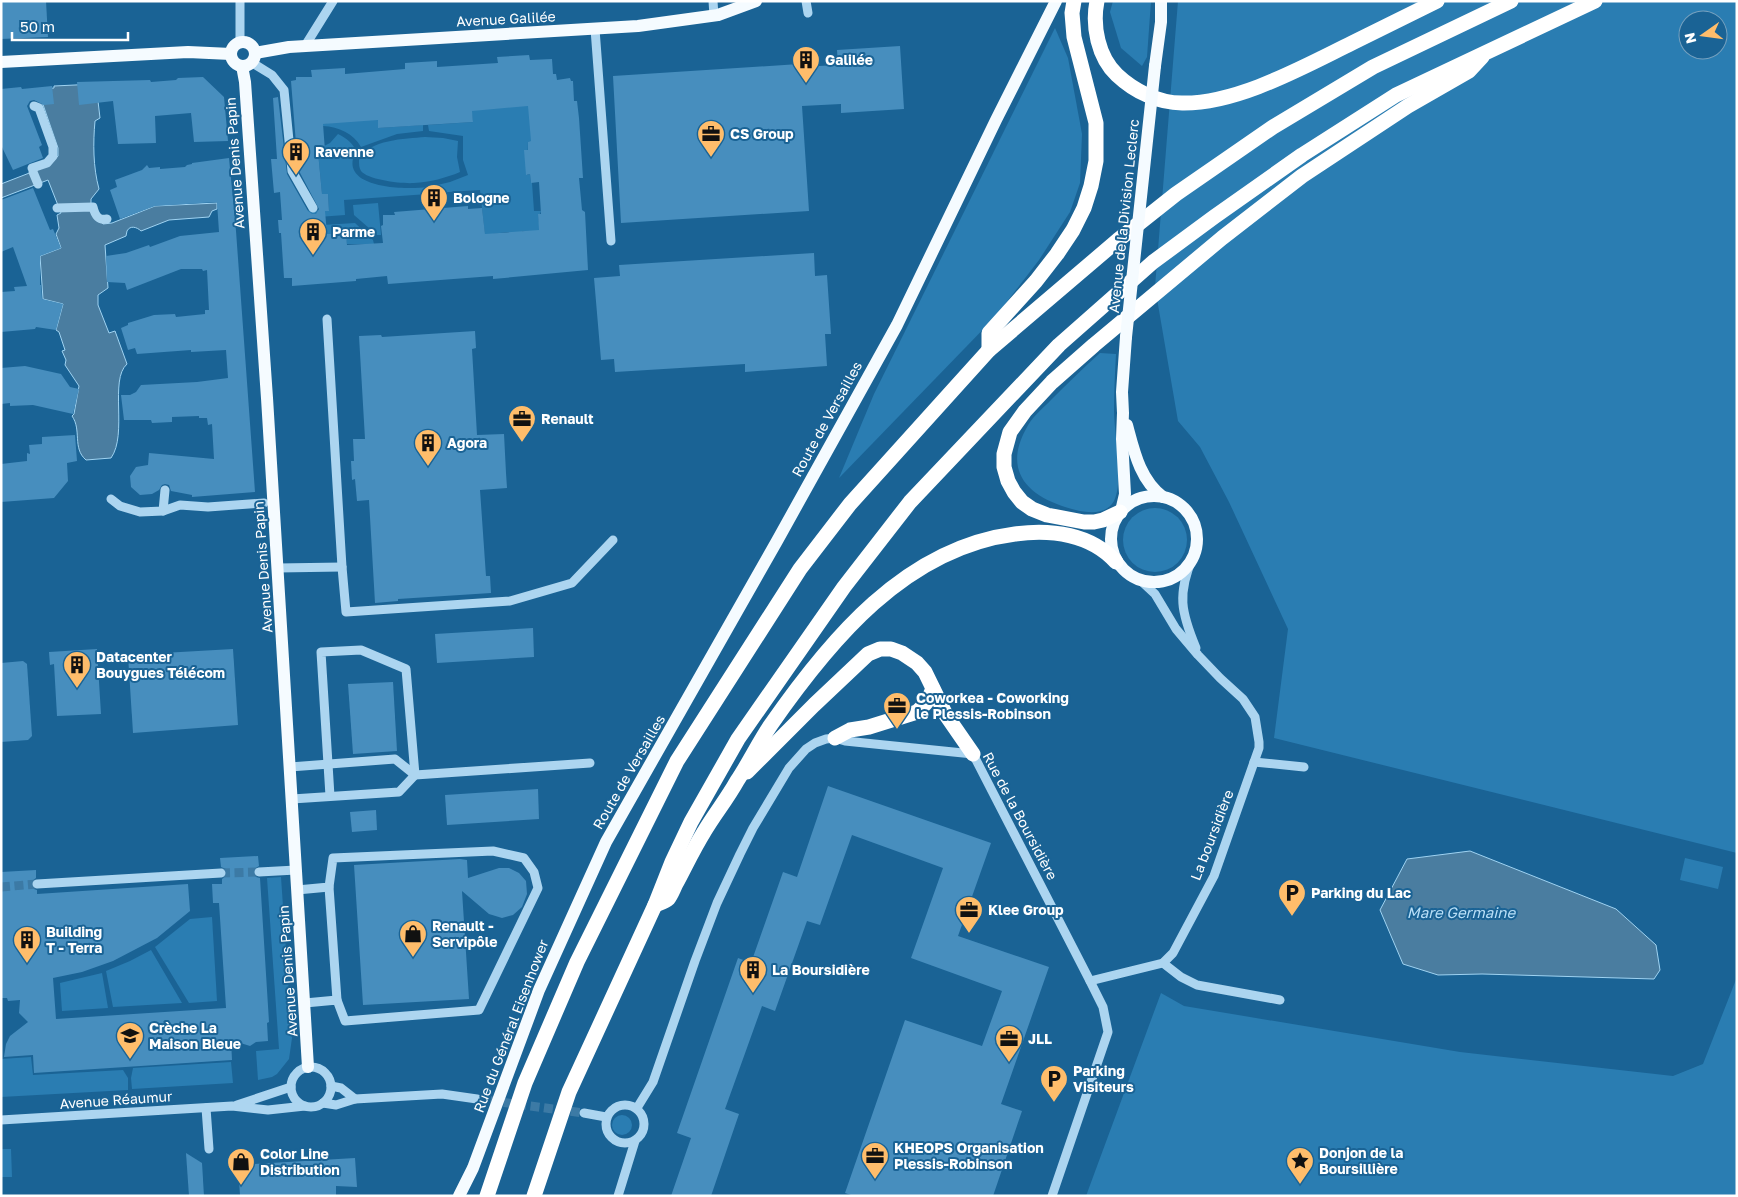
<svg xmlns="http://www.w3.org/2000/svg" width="1738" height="1197" font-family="'Golos Text',sans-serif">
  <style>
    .green { fill: #2a7db2; fill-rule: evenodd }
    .water { fill: #4a7da0; stroke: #9fd3f2 }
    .building { fill: #478ebe; fill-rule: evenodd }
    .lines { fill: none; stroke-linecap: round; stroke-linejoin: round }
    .minor-tunnel { stroke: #3c7aa5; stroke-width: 9; stroke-dasharray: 9 4.5; stroke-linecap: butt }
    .minor { stroke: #acd5f0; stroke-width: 9 }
    .major { stroke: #f5fbff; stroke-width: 12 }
    .highway { stroke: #fff; stroke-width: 15 }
    .major-bridge { stroke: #f5fbff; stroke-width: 12 }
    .labels { text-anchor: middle; stroke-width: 4; stroke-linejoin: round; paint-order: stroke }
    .street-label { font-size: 14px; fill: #fff; stroke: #1a6395 }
    .poi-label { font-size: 14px; font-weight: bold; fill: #fff; stroke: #1a6395; text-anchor: start }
    .water-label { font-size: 15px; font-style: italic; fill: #b9dff7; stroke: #1a6395 }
  </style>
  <rect width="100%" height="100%" fill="#1a6395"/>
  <g class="green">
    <path d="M1113,1H1151L1147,57L1142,66L1121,48L1110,12Z"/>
    <path d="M1178,1H1737V853L1274,738L1288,629L1229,502L1200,447L1178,421L1155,287ZM1688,20H1718V50H1688Z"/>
    <path d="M1055,28L1068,58L1082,134L1080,183L1070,212L1039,260L996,316L839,478L874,394Z"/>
    <path d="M471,106H529L535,141L528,142L527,175L530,174L531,183H532L534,211H541L540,214L538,215L539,223L541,224L538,234L531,231H522V235L507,232L485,235L480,190L433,193V186L450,182L468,175L463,160V136L429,131L428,125L473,122Z"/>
    <path d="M377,113L379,128L423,125V131L397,134L361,147C353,133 339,127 323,126V124Z"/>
    <path d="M338,134C346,138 353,143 356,151C336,189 407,190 427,187L428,194L344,200L345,215L291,219L290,211L329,210L328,194H322L318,152L325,151L324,146L330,143Z"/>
    <path d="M425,137L443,138L458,141L457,157L460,172C446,178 430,182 414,183C403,184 368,180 361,171C359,168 359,164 359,160C369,139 405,139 425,137Z"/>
    <path d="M378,203L381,235H377L354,215L353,205Z"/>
    <path d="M355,223L373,240L374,244H347L345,234H333V239L306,226Z"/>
    <path d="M1100,353L1116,354C1115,372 1114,392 1114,410C1114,434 1124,481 1114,501C1104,519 1077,511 1062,506C1023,493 1005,467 1026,429C1031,418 1042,409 1051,400C1067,384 1083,368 1100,353Z"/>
    <circle cx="1155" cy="540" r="32"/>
    <path d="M1685,858L1723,867L1718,889L1680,880Z"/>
    <path d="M281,877L292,1038L289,1059L277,1074L272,1077L258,1080L256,1051L279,1049L267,878Z"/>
    <path d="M212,917L217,1001L189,1003L155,947L190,919Z"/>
    <path d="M151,950L182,1003L113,1007L106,971L130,961Z"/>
    <path d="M102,973L108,1008L62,1011L60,983Z"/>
    <path d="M1737,977V1196H1086L1161,993L1184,1006L1460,1052L1673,1076L1703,1064Z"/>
    <path d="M31,1057L33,1075L123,1070L128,1078V1090L1,1097V1059Z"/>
    <path d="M231,1062L233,1083L132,1089L131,1078L133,1068Z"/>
    <circle cx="622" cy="1125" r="10"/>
    <path d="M1,1149H11L12,1177H1Z"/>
  </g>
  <g class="water">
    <path d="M96,84L100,118L95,121C93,143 93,167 99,189L91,199V212L103,224L112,223L155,206L217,203V209L212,211L209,217L169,220L141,231C137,227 130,225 127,231L126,236L105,245L108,288L98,295V305L109,333L115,331L127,364C109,380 128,434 111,458L86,460C72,448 82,430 72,416L74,414L79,386L65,365L66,360L62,351L65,350L59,332L56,330L63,304L43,299L40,256L61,248L56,234L59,228L57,215L61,213L48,180L1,198V184L50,165L58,156V148L38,90L54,88V86Z"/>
    <path d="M1470,851L1616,909L1656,945L1660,970L1654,979L1482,974L1438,975L1403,964L1380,910L1407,859Z"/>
  </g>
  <g class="building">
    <path d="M1,1H46L48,37L1,39Z"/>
    <path d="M900,46L904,109L841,113V104L802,106L809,211L621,223L613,76L799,64L800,67L838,65L837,50Z"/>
    <path d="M529,55L530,60L552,59L553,74H556L557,80L570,78L571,81H573L574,101H577L579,118L583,178H579L582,210L585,212L588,270L493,279V276L388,284L387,276L356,279V281L292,286V278H284L281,233H279L278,220H282L280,192L274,193L271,159H277L273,98L278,97L287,174L308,211L312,214H316L319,209L298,169L291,81L296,80V77H312L311,70L345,68V74L405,69V63L437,61V67L498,63L497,57ZM528,106L531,141L528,142V150H524L526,175L530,174L531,183L539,182L541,214H538L539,230L485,234L482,208L468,209V206L394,212L395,215H383V225L381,226L383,243L347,245L346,234H327L325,211H329L328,194H322L318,152L325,151L323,124L378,120V128L473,122L472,111Z"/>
    <path d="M203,77L224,97L228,141L194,142L191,113L155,116L156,143L118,144L113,101L79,105L77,82L150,80L151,82L176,80L178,78Z"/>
    <path d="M52,86L54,104L44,105L34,100L30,101L27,106L42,145L39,147L43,158L13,170L1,145V89L21,87L22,89Z"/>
    <path d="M229,158L236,231L255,492L192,497V495L171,491L169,485L165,484L162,485L159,490L152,494L140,495L131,487L130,476L136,467L148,465L149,453L214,459L212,424L208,425L207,418H199V416L172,417V422L152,423L151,420H124L121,395H130L136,392L141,385L197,382L228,378L226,350L191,352V350L137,354L135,348L128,350L121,328L128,325V323L154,315L175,314L176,317L205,314V310H209L207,270L203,271L202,269H181L127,290L125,283L107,282L106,256L126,253L149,245L150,247L180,236L219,232L217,202L155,206L120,219L110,190L117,187L115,180L142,170L147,165L149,168L160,167V169L185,167L187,165L192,164V163Z"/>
    <path d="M33,188L50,230L53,229L61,248L40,256V285H41L42,299L63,304L56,330L36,327L35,329L1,332V292L15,291L14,287L27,286L13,247L1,252V200Z"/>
    <path d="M814,253L815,276L827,275L831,334H825L827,366L745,372V364L615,372L614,359L601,360L594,278L620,276L619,265Z"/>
    <path d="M475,331L476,348L472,349L477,435L504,434L506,473L507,488L480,490L486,576H490L491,593L398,599V601L375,603L369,500L357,501L355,479L352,480L351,461H354L353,439H365L359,336L381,335L382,337Z"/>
    <path d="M25,366L61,374L70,387L79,389L73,414L33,405L10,406V403L1,404V368Z"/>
    <path d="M75,435L77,461L67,463L68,481L54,498L1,502V464L27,461V453L30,454L29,445L42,444V437Z"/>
    <path d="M533,628L534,657L437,663L435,634Z"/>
    <path d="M97,649L101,714L57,716L54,664L50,665L49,652Z"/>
    <path d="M233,649L238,725L133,733L128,655Z"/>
    <path d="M23,661L27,664L32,736L28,740L1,742V663Z"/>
    <path d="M393,682L397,751L353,754L348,684Z"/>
    <path d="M828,786L991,843L958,936L1049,967L1001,1104L1022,1111L993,1196H854L845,1193L905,1020L982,1046L1002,991L911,958L943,868L852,835L820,925L807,921L775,1011L762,1006L725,1109L739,1114L711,1196H671L691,1138L677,1133L738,958L751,963L783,872L797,877Z"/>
    <path d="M538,789L539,819L447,825L445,795Z"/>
    <path d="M376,810L377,830L352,832L350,812Z"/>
    <path d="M258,856L259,866L254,869L253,873L256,877L260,878L269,1022L267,1023L268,1041L256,1042L250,1046L231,1040L232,1060L34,1073L33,1055L4,1057L6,1044L10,1036L28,1022L19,1013L20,1000L8,1001L7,998H1V872L36,870V878L32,881L31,885L34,889L37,890V894L188,884L190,911L157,938L113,961L82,972L53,978L56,1019L226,1008L219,903H213L212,884H222V879L227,875L226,869L221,867L220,858Z"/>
    <path d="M460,859L467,860L468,878L499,868H509L519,873L526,881L527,894L522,907L513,915L502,918L489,914L462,891L469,999L363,1005L354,865Z"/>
    <path d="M186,1153L202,1163L204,1196H189Z"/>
    <path d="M355,1158L357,1187L336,1186V1196L240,1195L238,1165Z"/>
  </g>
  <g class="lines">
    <g class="minor-tunnel">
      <path d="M221,873L259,872"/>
      <path d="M1,887L37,884"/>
      <path d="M477,1099L584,1113"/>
    </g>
    <g class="minor">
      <path d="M240,1V42"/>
      <path d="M713,1L714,16"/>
      <path d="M806,1L808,13"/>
      <path d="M595,29L611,241"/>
      <path d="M305,46L333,1"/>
      <path d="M251,62L272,75L284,90L292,171L313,208"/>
      <path d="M32,168L47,163L53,156V147L39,108L34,106"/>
      <path d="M33,172L38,184"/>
      <path d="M57,208L93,207C95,215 98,221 107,219"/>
      <path d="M327,319L342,567L346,612L510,601L572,583L613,540"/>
      <path d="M111,499L120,506L140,512L163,511L180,505L208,507L264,503"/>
      <path d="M163,511L165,490"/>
      <path d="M1193,557C1177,594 1181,612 1196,648"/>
      <path d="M278,568L342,567"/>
      <path d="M1254,762L1304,767"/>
      <path d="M290,767L395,759L415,775L399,792L292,799"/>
      <path d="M330,796L321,652L361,650L406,669L415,775L590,763"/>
      <path d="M259,872L296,870"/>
      <path d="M37,884L221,873"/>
      <path d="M329,887L337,1000"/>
      <path d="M297,890L329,887L333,858L493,851L524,858L534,872L538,888L479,1010L345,1021L337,1000L305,1003"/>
      <path d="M1163,963L1181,977L1197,985L1280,1000"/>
      <path d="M1090,981L1163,963L1173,953L1214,876L1259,748V742L1255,717L1243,699L1220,678L1198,655L1176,629L1155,594L1141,581"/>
      <circle cx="311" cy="1087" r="20"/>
      <path d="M331,1086L341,1088L355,1099"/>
      <path d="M323,1103L336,1105L355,1099L442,1094L477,1099"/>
      <circle cx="625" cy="1124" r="19"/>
      <path d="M237,1105L291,1087"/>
      <path d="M206,1108L209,1149"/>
      <path d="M637,1108L653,1082L695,961L717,903L740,854L753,828L789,768L806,749L815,743L826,739L835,738L845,741L973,754L1090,981L1103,1007L1108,1032L1052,1196"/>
      <path d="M584,1113L606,1117"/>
      <path d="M1,1120L232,1106L268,1110L305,1106"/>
      <path d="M618,1196L635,1141"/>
    </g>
    <g class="major">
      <circle cx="243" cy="54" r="12"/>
      <path d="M255,53L289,47L638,26L718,15L756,1"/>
      <path d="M1,62L188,52L231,54"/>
      <path d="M242,66L245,82L267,398L308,1067"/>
      <path d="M1155,66L1161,22V1"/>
      <path d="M1127,425C1134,451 1140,480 1163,497"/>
      <circle cx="1154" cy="539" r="43"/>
      <path d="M1121,511L1125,494L1122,439L1123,413L1122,392L1126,337"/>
      <path d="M459,1196L473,1168L539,990L606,842L777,541L897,325L996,120L1056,1"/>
    </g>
    <g class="highway">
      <path d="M1097,1C1092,26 1098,57 1117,75C1134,91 1158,103 1182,103C1237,104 1303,67 1352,43C1380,29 1409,15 1437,1"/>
      <path d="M989,350V333L1036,281L1057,254L1073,230L1084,208L1091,186L1096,161V123L1074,37L1072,13L1074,1"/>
      <path d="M1120,512L1103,520L1094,522H1084L1047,515L1032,509L1022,502L1014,492L1008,481L1004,467V454L1010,432L1025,411L1052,382L1094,345L1222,238L1302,176L1408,106L1469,71L1482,57"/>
      <path d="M835,738L850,730L869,727L917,712L926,703L933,689"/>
      <path d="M747,772L814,705L868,654L880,649H891L902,653L917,663L925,672L946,715L973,754"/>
      <path d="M655,905C659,903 665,902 668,899C672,894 674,887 677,882C686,865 694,848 704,832C714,815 727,799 737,781C749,763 758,744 770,726C829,641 905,548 1015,534C1051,529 1091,534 1116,562"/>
      <path d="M487,1196L525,1083L577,962L677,761L800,569L850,504L989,350L1118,240L1176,194L1273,127L1373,67L1511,1"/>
      <path d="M534,1196L569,1092L655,905L672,862L691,822L738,739L844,587L910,502L1059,345L1153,262L1214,217L1302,155L1396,95L1595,1"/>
    </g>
    <path class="major-bridge" d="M1126,337L1155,66"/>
  </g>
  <defs>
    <symbol id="building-pin" viewBox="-11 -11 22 30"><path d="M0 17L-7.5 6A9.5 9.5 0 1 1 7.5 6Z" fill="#ffbd6b" stroke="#1a6395"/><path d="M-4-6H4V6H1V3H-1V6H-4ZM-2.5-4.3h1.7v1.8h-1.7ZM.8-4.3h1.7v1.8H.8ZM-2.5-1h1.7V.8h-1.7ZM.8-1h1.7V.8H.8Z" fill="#111"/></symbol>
    <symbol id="office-pin" viewBox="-11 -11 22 30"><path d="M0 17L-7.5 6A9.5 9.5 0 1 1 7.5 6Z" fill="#ffbd6b" stroke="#1a6395"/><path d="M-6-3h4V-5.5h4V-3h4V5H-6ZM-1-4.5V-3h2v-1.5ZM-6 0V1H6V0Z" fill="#111"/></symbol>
    <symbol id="parking-pin" viewBox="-11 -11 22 30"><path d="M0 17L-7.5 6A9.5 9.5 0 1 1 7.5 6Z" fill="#ffbd6b" stroke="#1a6395"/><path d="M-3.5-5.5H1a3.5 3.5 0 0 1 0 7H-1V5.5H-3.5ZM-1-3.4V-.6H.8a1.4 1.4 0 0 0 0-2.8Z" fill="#111"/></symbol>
    <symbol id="shop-pin" viewBox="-11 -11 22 30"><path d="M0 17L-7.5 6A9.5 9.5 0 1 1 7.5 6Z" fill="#ffbd6b" stroke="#1a6395"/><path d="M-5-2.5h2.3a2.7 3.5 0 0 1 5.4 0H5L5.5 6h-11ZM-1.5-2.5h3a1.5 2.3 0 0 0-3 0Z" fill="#111"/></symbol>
    <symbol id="school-pin" viewBox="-11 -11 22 30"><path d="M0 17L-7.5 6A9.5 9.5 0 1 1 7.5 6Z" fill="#ffbd6b" stroke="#1a6395"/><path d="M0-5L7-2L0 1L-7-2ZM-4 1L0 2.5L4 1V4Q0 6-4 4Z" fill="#111"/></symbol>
    <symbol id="sight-pin" viewBox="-11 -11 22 30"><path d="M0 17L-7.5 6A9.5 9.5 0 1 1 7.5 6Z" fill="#ffbd6b" stroke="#1a6395"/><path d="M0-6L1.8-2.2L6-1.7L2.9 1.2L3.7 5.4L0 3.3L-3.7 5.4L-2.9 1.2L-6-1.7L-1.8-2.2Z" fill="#111"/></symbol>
  </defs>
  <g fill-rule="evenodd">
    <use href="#building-pin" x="790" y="44" width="32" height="43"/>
    <use href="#office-pin" x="695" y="118" width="32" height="43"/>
    <use href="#building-pin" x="280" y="136" width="32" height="43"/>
    <use href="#building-pin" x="418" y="182" width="32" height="43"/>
    <use href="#building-pin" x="297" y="216" width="32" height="43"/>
    <use href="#office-pin" x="506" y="403" width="32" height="43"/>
    <use href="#building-pin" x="412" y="427" width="32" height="43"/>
    <use href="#building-pin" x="61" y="649" width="32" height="43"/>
    <use href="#office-pin" x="881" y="690" width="32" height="43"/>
    <use href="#parking-pin" x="1276" y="877" width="32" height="43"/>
    <use href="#office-pin" x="953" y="894" width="32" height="43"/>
    <use href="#shop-pin" x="397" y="918" width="32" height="43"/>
    <use href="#building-pin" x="11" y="924" width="32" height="43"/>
    <use href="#building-pin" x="737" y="954" width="32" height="43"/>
    <use href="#school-pin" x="114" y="1020" width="32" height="43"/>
    <use href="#office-pin" x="993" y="1023" width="32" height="43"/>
    <use href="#parking-pin" x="1038" y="1063" width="32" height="43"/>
    <use href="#office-pin" x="859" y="1140" width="32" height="43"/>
    <use href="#sight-pin" x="1284" y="1145" width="32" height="43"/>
    <use href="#shop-pin" x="225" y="1146" width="32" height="43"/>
  </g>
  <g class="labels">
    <g class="street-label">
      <text transform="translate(506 19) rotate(-3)" y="5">Avenue Galilée</text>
      <text transform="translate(235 163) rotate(-94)" y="5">Avenue Denis Papin</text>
      <text transform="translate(1124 216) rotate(-84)" y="5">Avenue de la Division Leclerc</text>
      <text transform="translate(827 419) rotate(-61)" y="5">Route de Versailles</text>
      <text transform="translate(263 567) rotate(-94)" y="5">Avenue Denis Papin</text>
      <text transform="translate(629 772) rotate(-60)" y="5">Route de Versailles</text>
      <text transform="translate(1020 816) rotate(62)" y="5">Rue de la Boursidière</text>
      <text transform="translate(1212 835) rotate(-69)" y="5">La boursidière</text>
      <text transform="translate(288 971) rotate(-94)" y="5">Avenue Denis Papin</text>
      <text transform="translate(511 1026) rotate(-69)" y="5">Rue du Général Eisenhower</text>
      <text transform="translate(116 1100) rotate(-4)" y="5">Avenue Réaumur</text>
    </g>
    <g class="poi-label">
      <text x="825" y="65">Galilée</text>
      <text x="730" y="139">CS Group</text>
      <text x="315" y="157">Ravenne</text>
      <text x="453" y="203">Bologne</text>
      <text x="332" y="237">Parme</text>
      <text x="541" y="424">Renault</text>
      <text x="447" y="448">Agora</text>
      <text x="96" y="662">Datacenter<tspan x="96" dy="16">Bouygues Télécom</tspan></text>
      <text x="916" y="703">Coworkea - Coworking<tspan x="916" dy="16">le Plessis-Robinson</tspan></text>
      <text x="1311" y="898">Parking du Lac</text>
      <text x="988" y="915">Klee Group</text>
      <text x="432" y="931">Renault -<tspan x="432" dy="16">Servipôle</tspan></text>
      <text x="46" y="937">Building<tspan x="46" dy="16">T - Terra</tspan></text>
      <text x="772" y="975">La Boursidière</text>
      <text x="149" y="1033">Crèche La<tspan x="149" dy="16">Maison Bleue</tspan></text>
      <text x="1028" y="1044">JLL</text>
      <text x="1073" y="1076">Parking<tspan x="1073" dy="16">Visiteurs</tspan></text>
      <text x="894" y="1153">KHEOPS Organisation<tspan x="894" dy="16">Plessis-Robinson</tspan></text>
      <text x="1319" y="1158">Donjon de la<tspan x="1319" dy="16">Boursillière</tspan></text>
      <text x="260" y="1159">Color Line<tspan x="260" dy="16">Distribution</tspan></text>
    </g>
    <g class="water-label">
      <text x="1461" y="918">Mare Germaine</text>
    </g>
  </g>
  <rect width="1738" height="1197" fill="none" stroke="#ffffff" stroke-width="5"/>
  <g transform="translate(1703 35) rotate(256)"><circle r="24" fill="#1a6395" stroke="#76a1bf"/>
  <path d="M0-4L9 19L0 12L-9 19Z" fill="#ffbd6b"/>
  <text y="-8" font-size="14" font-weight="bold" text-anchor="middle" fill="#ffffff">N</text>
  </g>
  <path d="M12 32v8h116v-8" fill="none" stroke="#ffffff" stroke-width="2.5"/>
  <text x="20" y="32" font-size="15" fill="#ffffff" stroke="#1a6395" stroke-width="4" paint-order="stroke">50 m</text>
</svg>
